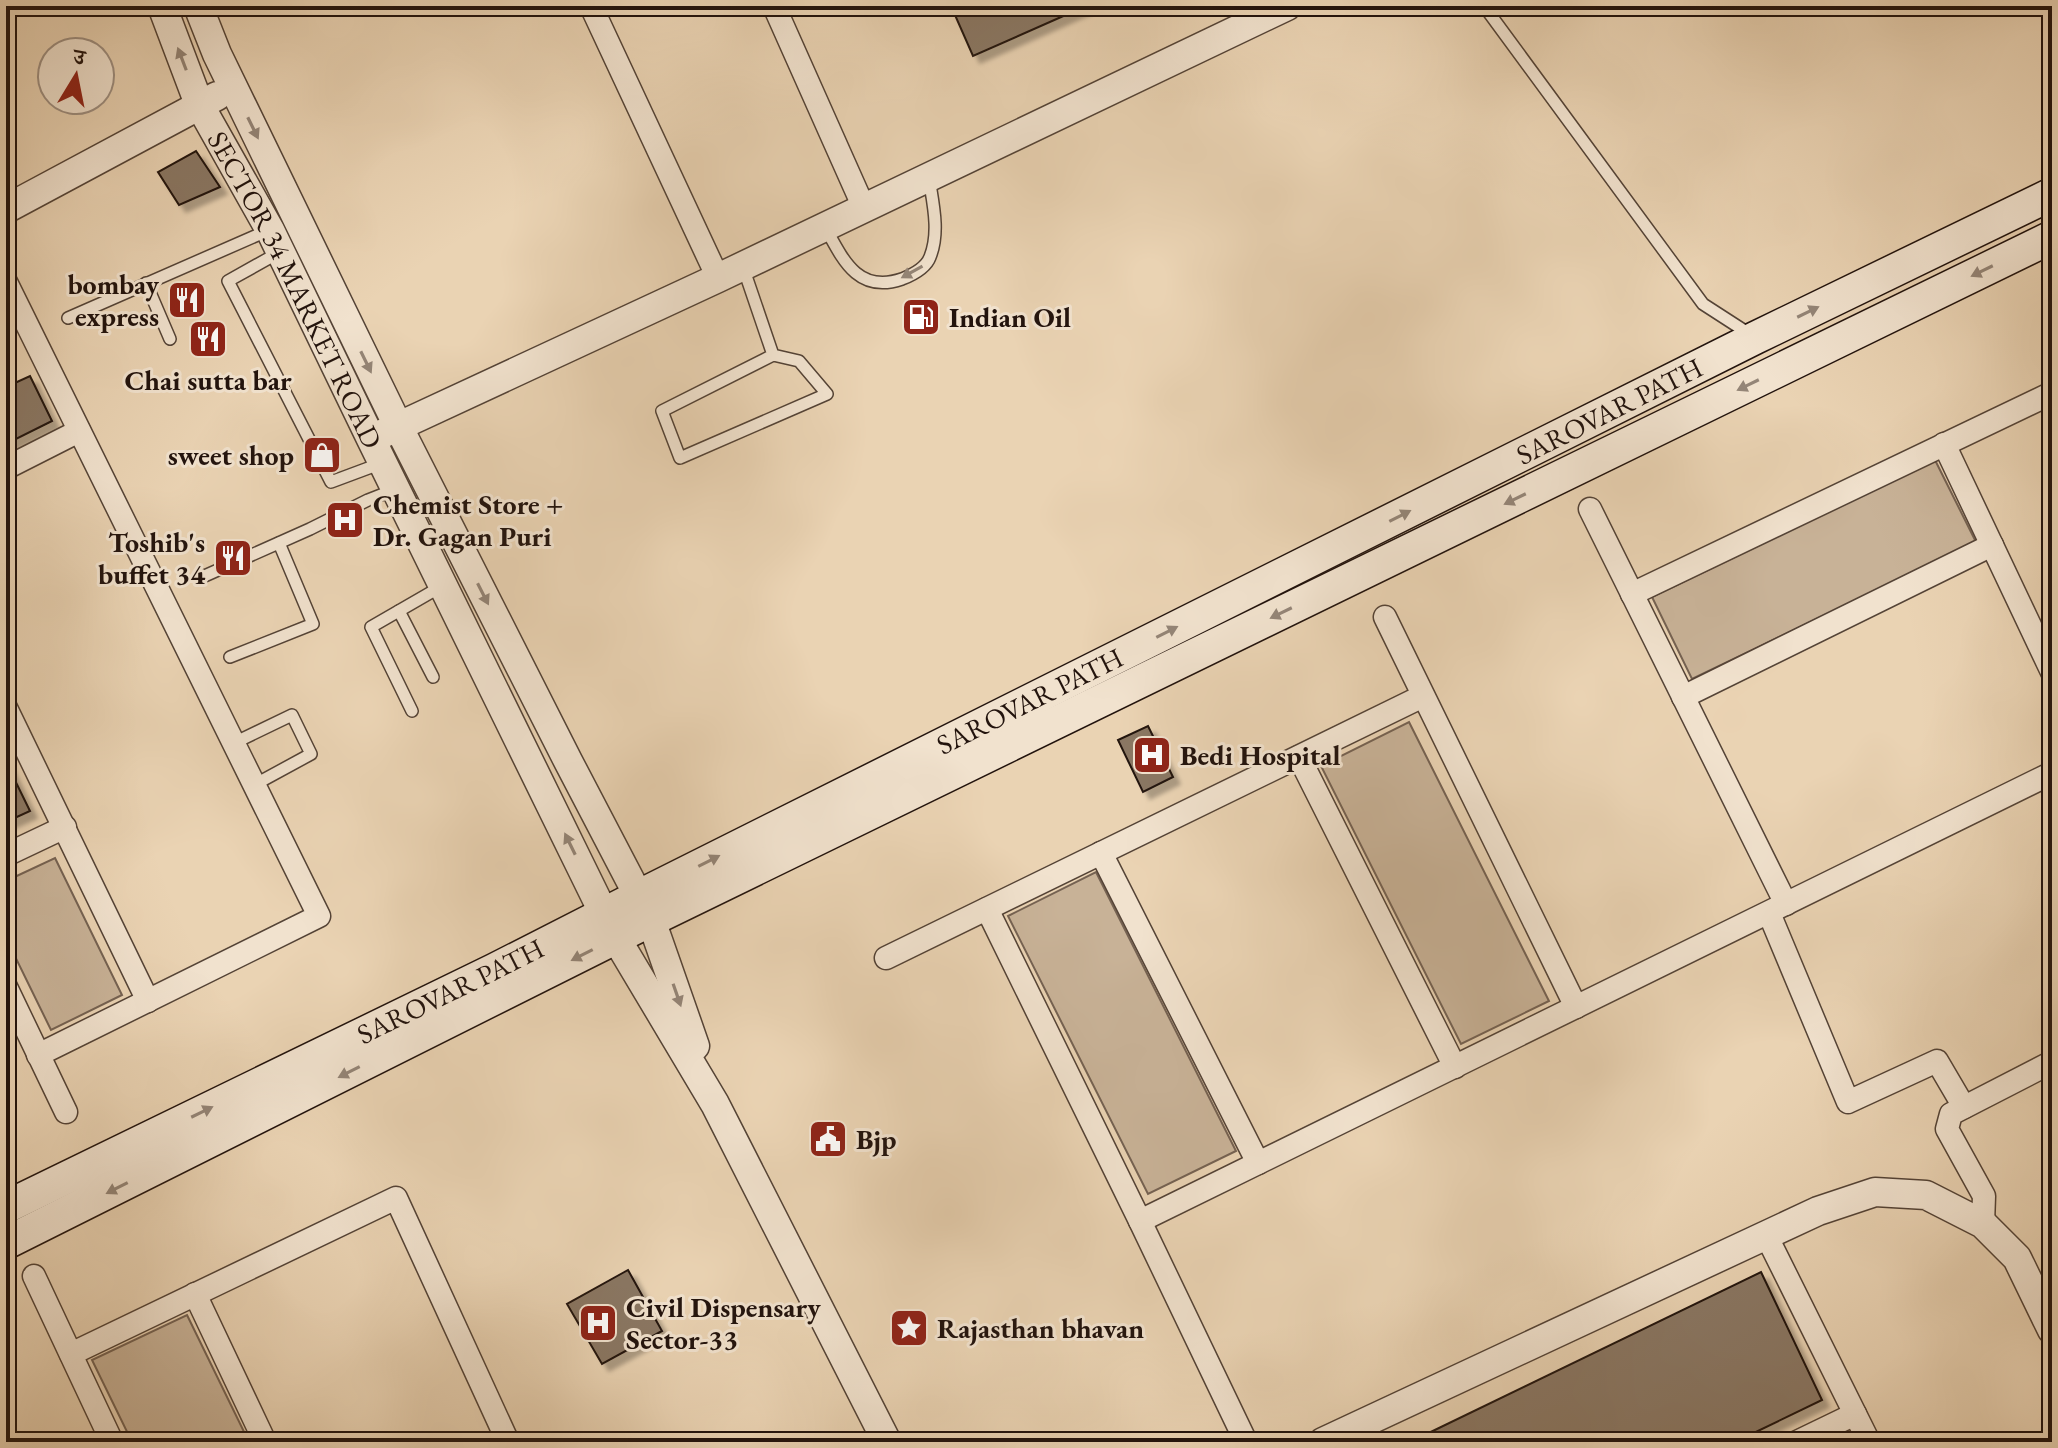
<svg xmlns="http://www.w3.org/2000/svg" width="2058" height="1448" font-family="'EB Garamond','Noto Serif Devanagari',serif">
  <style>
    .green { fill: #c8b297; stroke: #756252; stroke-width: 2 }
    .building { fill: #8a7763; stroke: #22130d; stroke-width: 2; filter: url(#shadow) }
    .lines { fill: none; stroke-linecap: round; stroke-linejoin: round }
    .service-casing { stroke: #544336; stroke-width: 14 }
    .minor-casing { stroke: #544336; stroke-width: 25 }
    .tertiary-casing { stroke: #544336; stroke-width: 31 }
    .secondary-casing { stroke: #22130d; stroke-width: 35 }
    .service { stroke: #f1e2ce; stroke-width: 11 }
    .minor { stroke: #f1e2ce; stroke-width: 22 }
    .tertiary { stroke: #f1e2ce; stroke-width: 28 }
    .secondary { stroke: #f1e2ce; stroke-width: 32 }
    .oneway { fill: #948577 }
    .labels { text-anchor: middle; stroke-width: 6; stroke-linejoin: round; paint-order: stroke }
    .poi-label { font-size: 28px; font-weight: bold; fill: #22130d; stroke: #f1e2ce; text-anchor: start }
    .street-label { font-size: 28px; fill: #22130d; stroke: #f1e2ce }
  </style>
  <defs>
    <filter id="shadow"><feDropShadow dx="7" dy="7" stdDeviation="2" flood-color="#0004"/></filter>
  </defs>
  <rect width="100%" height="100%" fill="#ead3b3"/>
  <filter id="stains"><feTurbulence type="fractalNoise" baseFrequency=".0025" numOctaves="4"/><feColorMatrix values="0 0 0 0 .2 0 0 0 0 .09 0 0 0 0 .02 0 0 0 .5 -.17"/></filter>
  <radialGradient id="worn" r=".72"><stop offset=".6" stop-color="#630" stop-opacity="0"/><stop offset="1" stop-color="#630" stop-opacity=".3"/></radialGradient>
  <g class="green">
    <path d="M1935,460L1976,542L1692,679L1652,597Z"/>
    <path d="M1409,722L1549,1001L1461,1044L1321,766Z"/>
    <path d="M55,858L122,995L51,1030L6,938V881Z"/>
    <path d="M1096,872L1236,1151L1148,1194L1008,916Z"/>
    <path d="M187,1315L249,1442H132L92,1360Z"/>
  </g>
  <g class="building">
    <path d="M951,6H1086L973,56Z"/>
    <path d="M196,151L220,187L179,205L158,172Z"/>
    <path d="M30,376L52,421L6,444V387Z"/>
    <path d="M1148,726L1173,777L1143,792L1118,740Z"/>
    <path d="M6,762L30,811L6,822Z"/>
    <path d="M628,1270L662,1331L602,1364L567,1304Z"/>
    <path d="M1761,1272L1822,1400L1735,1442H1410Z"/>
  </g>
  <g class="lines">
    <defs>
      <g id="service">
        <path d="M1484,6L1703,304L1751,335"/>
        <path d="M825,227C843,260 858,294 902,279C912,275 926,268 930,257C940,232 933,204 929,178"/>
        <path d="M280,252L228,281L331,482L382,463"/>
        <path d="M743,267L773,355L662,411L680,458L827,394L799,361L773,355"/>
        <path d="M146,283L170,339"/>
        <path d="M68,318L269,230"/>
        <path d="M200,578L310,529L368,500L396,489"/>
        <path d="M399,611L433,677"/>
        <path d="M230,657L313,624L279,543"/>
        <path d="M412,711L371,627L442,586"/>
        <path d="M234,743L292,715L311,754L254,785"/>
      </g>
      <g id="minor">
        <path d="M591,6L718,278"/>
        <path d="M774,6L864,208"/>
        <path d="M6,282L319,916L38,1055"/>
        <path d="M1944,444L2052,672"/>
        <path d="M6,468L79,431"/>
        <path d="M1590,509L1786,904"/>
        <path d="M1632,594L2052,393"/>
        <path d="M1385,617L1576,1007"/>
        <path d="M1683,697L1992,545"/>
        <path d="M6,708L148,1001"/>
        <path d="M1299,757L1455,1067"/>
        <path d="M1101,853L1258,1163"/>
        <path d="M6,855L65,827"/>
        <path d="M987,909L1140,1221L1246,1442"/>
        <path d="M1769,913L1848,1102L1937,1061L1964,1107"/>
        <path d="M886,958L1423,696"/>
        <path d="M6,987L66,1112"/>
        <path d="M1140,1221L2052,773"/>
        <path d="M1983,1224L1984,1196L1947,1129L1951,1114L2052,1062"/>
        <path d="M1766,1235L1869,1442"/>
        <path d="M34,1276L112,1442"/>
        <path d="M195,1294L265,1442"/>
        <path d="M71,1354L396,1198L508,1442"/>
        <path d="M1797,1442L1855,1414"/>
      </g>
      <g id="tertiary">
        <path id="s1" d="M162,6L199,104L270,230L371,439L604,914L616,938L715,1104L887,1442"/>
        <path d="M198,6L217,54L398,426L568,761L651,920L695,1046"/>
        <path d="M6,209L217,96"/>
        <path d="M382,434L718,278L1287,6"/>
        <path d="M1323,1442L1818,1211L1875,1192L1926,1195L1983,1224L2017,1258L2052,1330"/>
      </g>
      <g id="secondary">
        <path id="s2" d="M6,1207L494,970L639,896L1755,338L2052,194"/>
        <path d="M6,1243L651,920L2052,237"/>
      </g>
    </defs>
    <use href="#service" class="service-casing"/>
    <use href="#minor" class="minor-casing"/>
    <use href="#tertiary" class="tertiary-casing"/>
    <use href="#secondary" class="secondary-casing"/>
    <use href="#service" class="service"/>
    <use href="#minor" class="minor"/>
    <use href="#tertiary" class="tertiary"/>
    <use href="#secondary" class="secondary"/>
  </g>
  <defs><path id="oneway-solid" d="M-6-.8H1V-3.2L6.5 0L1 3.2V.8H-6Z" transform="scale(2)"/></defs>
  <g class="oneway">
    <use href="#oneway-solid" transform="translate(182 59) rotate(-111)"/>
    <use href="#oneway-solid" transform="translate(253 128) rotate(64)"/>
    <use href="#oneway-solid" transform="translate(1982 271) rotate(154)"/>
    <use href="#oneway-solid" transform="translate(912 272) rotate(151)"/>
    <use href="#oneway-solid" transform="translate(1808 312) rotate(-26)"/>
    <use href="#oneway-solid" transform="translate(366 362) rotate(64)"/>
    <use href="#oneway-solid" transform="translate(1748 385) rotate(154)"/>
    <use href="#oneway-solid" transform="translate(1515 499) rotate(154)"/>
    <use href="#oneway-solid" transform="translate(1400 516) rotate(-27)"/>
    <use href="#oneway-solid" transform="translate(483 594) rotate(63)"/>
    <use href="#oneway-solid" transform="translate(1281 613) rotate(154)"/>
    <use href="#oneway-solid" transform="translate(1167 632) rotate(-27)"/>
    <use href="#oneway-solid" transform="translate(570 844) rotate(-116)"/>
    <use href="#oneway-solid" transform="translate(709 861) rotate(-27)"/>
    <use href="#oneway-solid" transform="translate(582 955) rotate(153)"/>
    <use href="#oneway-solid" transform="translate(677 995) rotate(71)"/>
    <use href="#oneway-solid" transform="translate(349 1072) rotate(153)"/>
    <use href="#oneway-solid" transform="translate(202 1112) rotate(-26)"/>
    <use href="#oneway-solid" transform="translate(117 1188) rotate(153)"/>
  </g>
  <defs>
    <symbol id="restaurant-square" viewBox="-11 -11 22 22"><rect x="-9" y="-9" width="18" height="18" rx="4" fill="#8f2418" stroke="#f1e2ce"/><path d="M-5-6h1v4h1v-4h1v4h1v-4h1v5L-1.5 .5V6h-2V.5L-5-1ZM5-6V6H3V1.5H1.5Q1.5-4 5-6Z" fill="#fff"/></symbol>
    <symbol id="fuel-square" viewBox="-11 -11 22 22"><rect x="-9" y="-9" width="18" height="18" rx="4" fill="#8f2418" stroke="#f1e2ce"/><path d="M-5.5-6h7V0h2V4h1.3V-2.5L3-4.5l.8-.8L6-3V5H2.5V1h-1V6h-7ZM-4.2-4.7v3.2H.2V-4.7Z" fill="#fff"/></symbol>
    <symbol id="shop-square" viewBox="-11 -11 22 22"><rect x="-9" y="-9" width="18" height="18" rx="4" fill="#8f2418" stroke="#f1e2ce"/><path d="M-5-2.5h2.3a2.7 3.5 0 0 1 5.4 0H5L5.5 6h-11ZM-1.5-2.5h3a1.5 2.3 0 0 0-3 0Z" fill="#fff"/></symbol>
    <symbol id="hospital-square" viewBox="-11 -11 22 22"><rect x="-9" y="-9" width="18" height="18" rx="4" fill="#8f2418" stroke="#f1e2ce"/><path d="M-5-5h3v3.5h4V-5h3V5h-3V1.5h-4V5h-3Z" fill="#fff"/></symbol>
    <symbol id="civic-square" viewBox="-11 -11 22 22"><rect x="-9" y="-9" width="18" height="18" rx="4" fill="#8f2418" stroke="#f1e2ce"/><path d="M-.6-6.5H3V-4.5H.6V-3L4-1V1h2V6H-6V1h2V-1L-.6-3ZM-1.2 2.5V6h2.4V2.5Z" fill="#fff"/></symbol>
    <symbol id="sight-square" viewBox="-11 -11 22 22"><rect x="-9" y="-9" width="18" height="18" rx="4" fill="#8f2418" stroke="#f1e2ce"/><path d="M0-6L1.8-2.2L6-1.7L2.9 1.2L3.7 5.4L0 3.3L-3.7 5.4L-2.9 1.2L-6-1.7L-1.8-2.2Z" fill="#fff"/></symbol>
  </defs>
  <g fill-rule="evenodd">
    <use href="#restaurant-square" x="165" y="278" width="44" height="44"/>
    <use href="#fuel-square" x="899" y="295" width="44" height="44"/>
    <use href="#restaurant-square" x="186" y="317" width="44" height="44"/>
    <use href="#shop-square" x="300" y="433" width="44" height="44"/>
    <use href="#hospital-square" x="323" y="498" width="44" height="44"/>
    <use href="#restaurant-square" x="211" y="536" width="44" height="44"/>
    <use href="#hospital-square" x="1130" y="733" width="44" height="44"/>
    <use href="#civic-square" x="806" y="1117" width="44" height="44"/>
    <use href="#hospital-square" x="576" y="1301" width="44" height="44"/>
    <use href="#sight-square" x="887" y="1306" width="44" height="44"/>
  </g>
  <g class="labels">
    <g class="poi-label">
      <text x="159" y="294" text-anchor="end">bombay<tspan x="159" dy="32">express</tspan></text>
      <text x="949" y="327">Indian Oil</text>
      <text x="208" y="390" text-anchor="middle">Chai sutta bar</text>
      <text x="294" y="465" text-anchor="end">sweet shop</text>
      <text x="373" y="514">Chemist Store +<tspan x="373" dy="32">Dr. Gagan Puri</tspan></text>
      <text x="205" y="552" text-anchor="end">Toshib's<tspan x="205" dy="32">buffet 34</tspan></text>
      <text x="1180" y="765">Bedi Hospital</text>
      <text x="856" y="1149">Bjp</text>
      <text x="626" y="1317">Civil Dispensary<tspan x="626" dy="32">Sector-33</tspan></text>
      <text x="937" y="1338">Rajasthan bhavan</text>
    </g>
    <g class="street-label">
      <text dy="10" stroke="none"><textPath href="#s1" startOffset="314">SECTOR 34 MARKET ROAD</textPath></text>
      <text dy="10" stroke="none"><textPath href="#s2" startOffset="1790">SAROVAR PATH</textPath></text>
      <text dy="10" stroke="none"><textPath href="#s2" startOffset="1142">SAROVAR PATH</textPath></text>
      <text dy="10" stroke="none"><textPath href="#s2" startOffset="494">SAROVAR PATH</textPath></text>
    </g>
  </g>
  <rect width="2058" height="1448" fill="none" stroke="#ead3b3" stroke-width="32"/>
  <rect x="8" y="8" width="2042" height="1432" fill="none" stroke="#22130d" stroke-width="4"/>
  <rect x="16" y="16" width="2026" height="1416" fill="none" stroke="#22130d" stroke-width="2"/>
  <g transform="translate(76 76) rotate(10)"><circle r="38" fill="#f1e2ce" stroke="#9e8f81" stroke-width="2"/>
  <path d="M0-6L14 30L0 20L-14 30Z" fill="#8f2418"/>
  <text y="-12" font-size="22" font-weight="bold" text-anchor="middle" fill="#22130d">उ</text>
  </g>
  <rect width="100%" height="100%" filter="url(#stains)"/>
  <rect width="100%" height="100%" fill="url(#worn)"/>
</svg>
